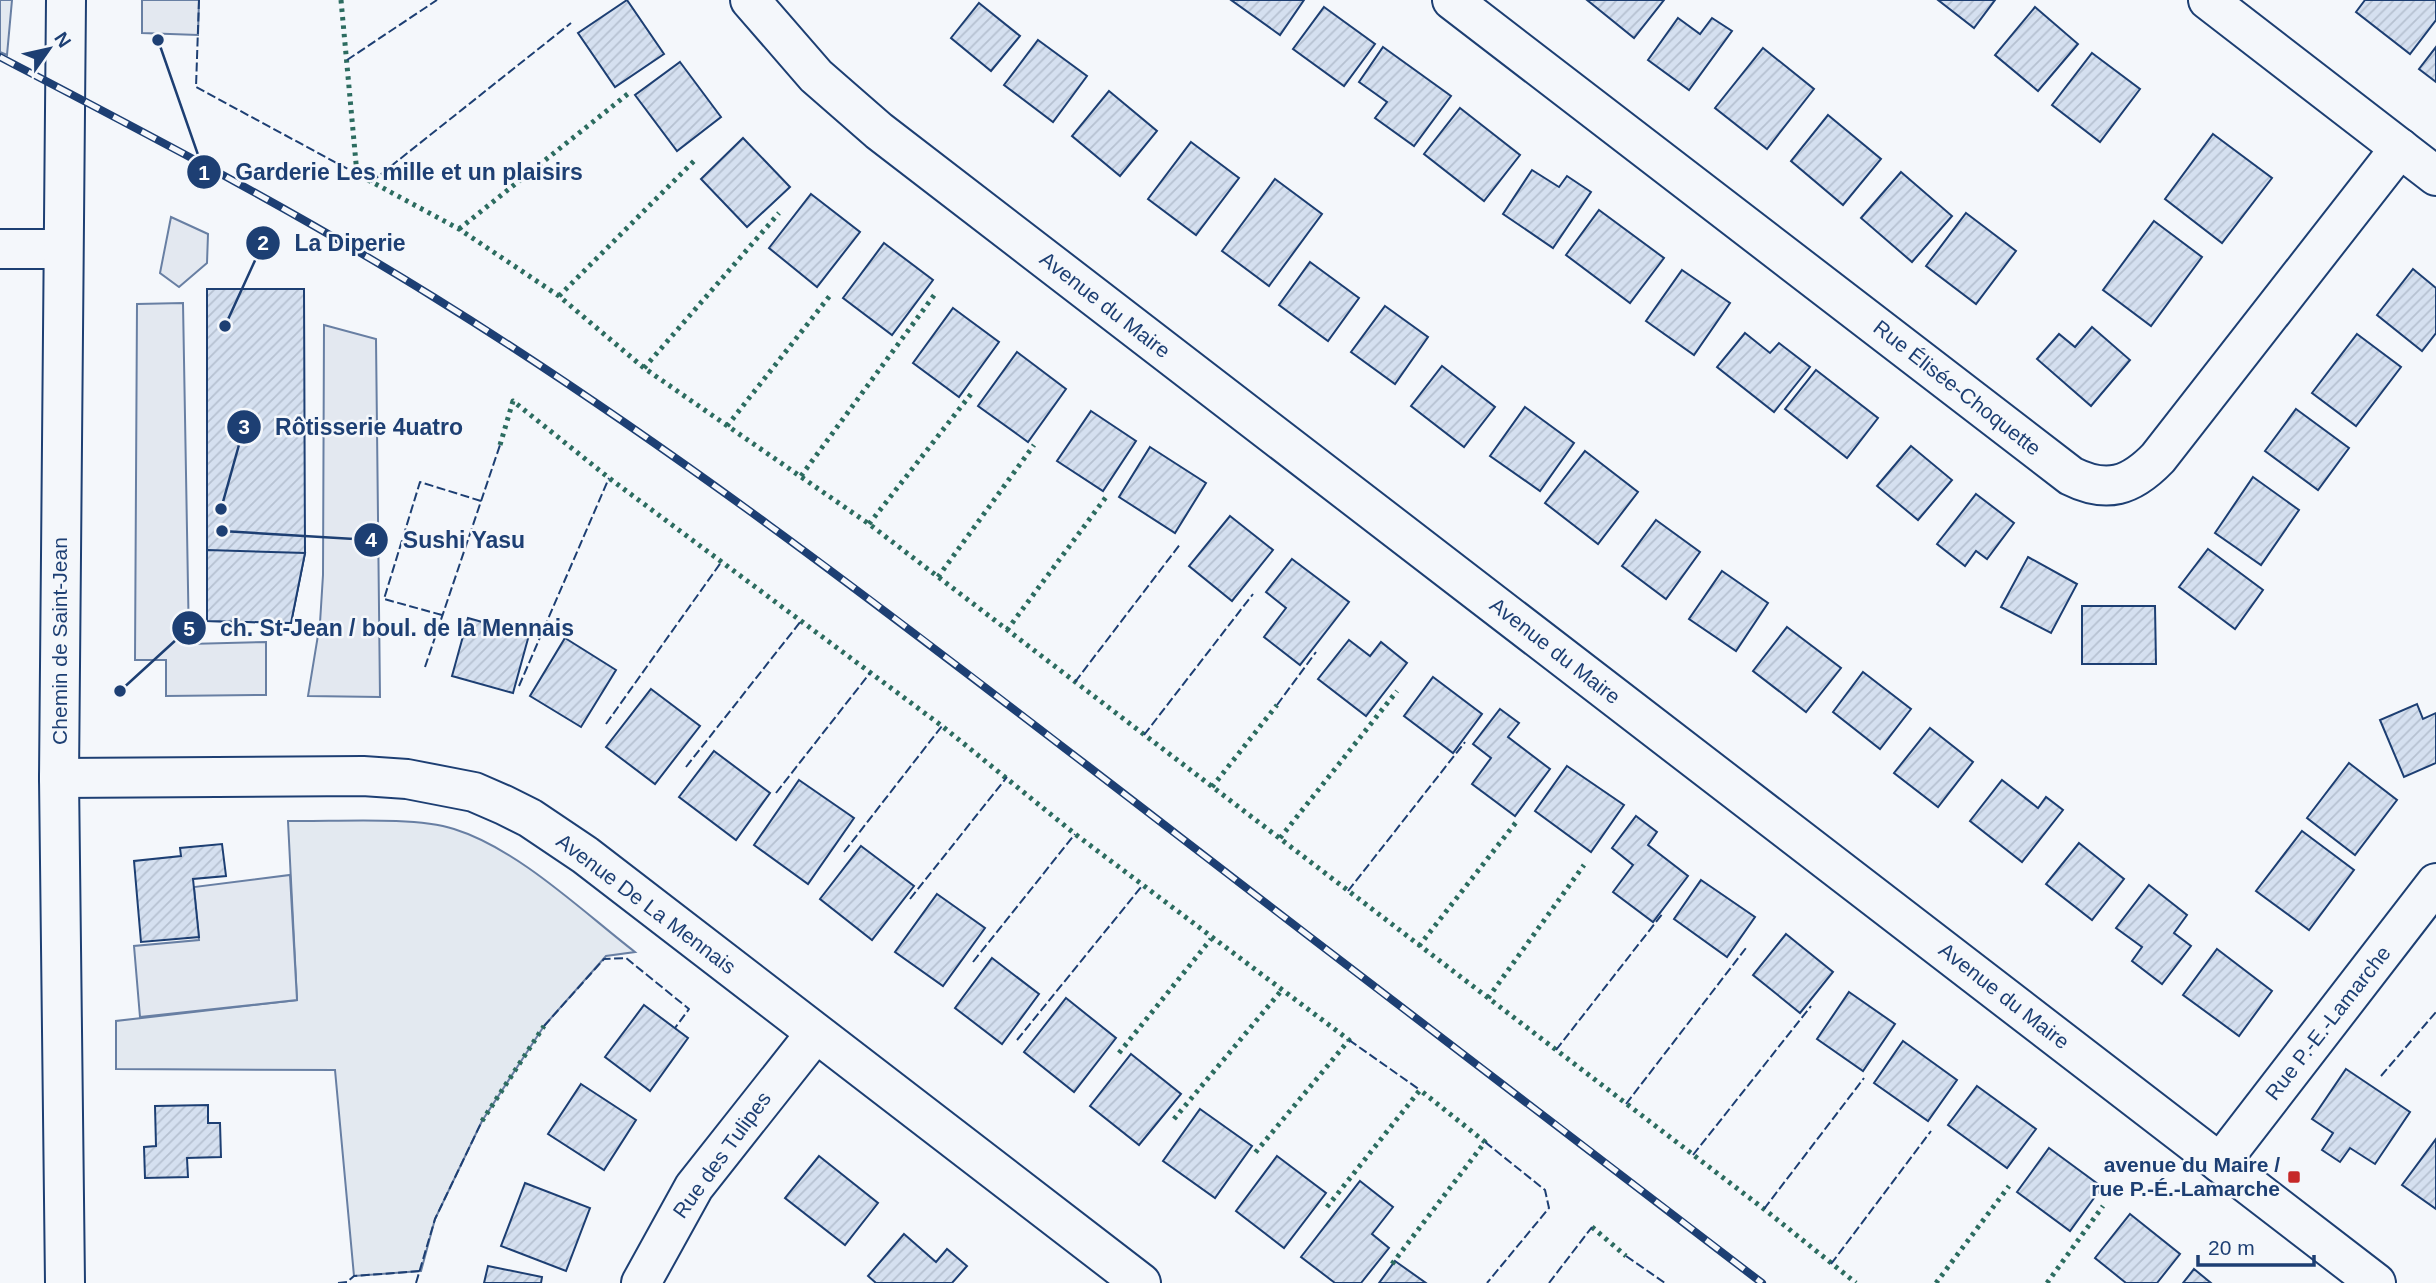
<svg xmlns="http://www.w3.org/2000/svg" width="2436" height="1283" font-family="Helvetica,sans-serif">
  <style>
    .grass { fill: #e3e9f0; stroke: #687fa3; stroke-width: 2 }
    .parking { fill: #e3e8f0; stroke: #687fa3; stroke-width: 2 }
    .building { fill: url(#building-hatch); stroke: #1d3f73; stroke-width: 2 }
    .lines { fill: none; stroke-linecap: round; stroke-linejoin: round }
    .minor-casing { stroke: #1d3f73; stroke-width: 42 }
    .major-casing { stroke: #1d3f73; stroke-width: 42 }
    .minor { stroke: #f4f7fb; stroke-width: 38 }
    .major { stroke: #f4f7fb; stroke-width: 38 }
    .rail-casing { stroke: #1d3f73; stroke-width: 8 }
    .rail { stroke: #f4f7fb; stroke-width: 5; stroke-dasharray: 16; stroke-linecap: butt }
    .hedge { stroke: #2c6c60; stroke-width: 5; stroke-dasharray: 3.5 5; stroke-linecap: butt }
    .fence { stroke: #1d3f73; stroke-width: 2; stroke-dasharray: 9 3.5; stroke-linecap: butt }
    .poi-dot { fill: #c62828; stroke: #f4f7fb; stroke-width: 2.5 }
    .labels { text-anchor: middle; stroke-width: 5; stroke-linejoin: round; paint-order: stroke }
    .street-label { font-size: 21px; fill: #1d3f73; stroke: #f4f7fb }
    .poi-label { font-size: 21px; font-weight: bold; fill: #1d3f73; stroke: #f4f7fb; text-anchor: end }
    .leader { fill: none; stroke: #1d3f73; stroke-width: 2.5 }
    .callout-dot { fill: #1d3f73; stroke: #f4f7fb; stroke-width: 2.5 }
    .mark-label { font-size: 21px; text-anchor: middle; font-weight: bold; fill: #fff }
    .callout-label { font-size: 23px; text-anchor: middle; font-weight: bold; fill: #1d3f73; stroke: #f4f7fb; stroke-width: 5; stroke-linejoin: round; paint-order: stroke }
  </style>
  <defs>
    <pattern id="building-hatch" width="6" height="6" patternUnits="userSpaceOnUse" patternTransform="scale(1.75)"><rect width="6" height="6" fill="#d5e0f0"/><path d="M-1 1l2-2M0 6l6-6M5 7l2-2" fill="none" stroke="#b6c1d1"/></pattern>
  </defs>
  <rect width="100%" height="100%" fill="#f4f7fb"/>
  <g class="grass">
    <path d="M0,0H12L7,55L0,52Z"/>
    <path d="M288,821C333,822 413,816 454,829C518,849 582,911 635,952L606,956L544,1026L482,1121L435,1219L421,1271L354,1276L335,1070L116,1069V1021L297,1000Z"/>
  </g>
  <g class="parking">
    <path d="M142,0H199L198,35L142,33Z"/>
    <path d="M171,217L208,234L207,263L179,287L160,273Z"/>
    <path d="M183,303L189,644L266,642V695L166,696V660H135L137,304Z"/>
    <path d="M324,325L376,339L380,697L308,696L320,623L323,575Z"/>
    <path d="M290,875L297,1000L140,1017L134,946L199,940L194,887Z"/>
  </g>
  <g class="building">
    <path d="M627,0L664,54L615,87L578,33Z"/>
    <path d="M1231,0H1304L1280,35Z"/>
    <path d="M1587,0H1664L1634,38Z"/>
    <path d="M1938,0H1995L1974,28Z"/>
    <path d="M2365,0H2436V20L2410,54L2356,12Z"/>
    <path d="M979,3L1020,36L991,71L951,38Z"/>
    <path d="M1324,7L1375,44L1344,86L1293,49Z"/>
    <path d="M2035,7L2078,44L2038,91L1995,55Z"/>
    <path d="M1678,18L1700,34L1712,18L1732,31L1689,90L1648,60Z"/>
    <path d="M1038,40L1087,76L1053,122L1004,85Z"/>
    <path d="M1383,47L1451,96L1414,146L1375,118L1387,102L1359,82Z"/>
    <path d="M2436,47V82L2419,69Z"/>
    <path d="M1763,48L1814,89L1767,149L1715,108Z"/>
    <path d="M2092,53L2140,89L2100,142L2052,105Z"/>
    <path d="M680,62L721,117L677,151L635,95Z"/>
    <path d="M1109,91L1157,131L1120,176L1072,136Z"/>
    <path d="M1460,108L1520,155L1484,201L1424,154Z"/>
    <path d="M1828,115L1881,159L1843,205L1791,161Z"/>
    <path d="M2213,134L2272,178L2222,243L2165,199Z"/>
    <path d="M743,138L790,187L747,227L701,179Z"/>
    <path d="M1191,142L1239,178L1196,235L1148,199Z"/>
    <path d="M1532,170L1559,187L1567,176L1591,192L1553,248L1503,214Z"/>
    <path d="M1901,172L1952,216L1912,262L1861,218Z"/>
    <path d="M1275,179L1322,214L1269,286L1222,251Z"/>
    <path d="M811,194L860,232L817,287L769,248Z"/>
    <path d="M1599,210L1664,258L1630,303L1566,255Z"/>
    <path d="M1966,213L2016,251L1976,304L1926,266Z"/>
    <path d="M2154,221L2202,257L2151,326L2103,290Z"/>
    <path d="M884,243L933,280L892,335L843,298Z"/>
    <path d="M1310,262L1359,298L1328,341L1279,305Z"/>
    <path d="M2413,269L2436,288V333L2422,351L2377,315Z"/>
    <path d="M1682,270L1730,303L1694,355L1646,321Z"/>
    <path d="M207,289H304L305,553L291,623L207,621Z"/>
    <path d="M1385,306L1428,337L1395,384L1351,352Z"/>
    <path d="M953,308L999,342L959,397L913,363Z"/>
    <path d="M2092,327L2130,360L2091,406L2037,359L2059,334L2075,347Z"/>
    <path d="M1745,333L1770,353L1779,343L1810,367L1774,412L1717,367Z"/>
    <path d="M2357,334L2401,367L2356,426L2312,393Z"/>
    <path d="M1017,352L1066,389L1028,442L978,406Z"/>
    <path d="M1442,366L1495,407L1464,447L1411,406Z"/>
    <path d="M1816,370L1878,418L1847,458L1785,409Z"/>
    <path d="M1525,407L1574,443L1540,491L1490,456Z"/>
    <path d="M2296,409L2349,448L2318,490L2265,451Z"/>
    <path d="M1091,411L1136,441L1103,491L1057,461Z"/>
    <path d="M1911,446L1952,480L1918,520L1877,486Z"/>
    <path d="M1150,447L1206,483L1175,533L1119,497Z"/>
    <path d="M1585,451L1638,492L1598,544L1545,503Z"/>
    <path d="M2253,477L2299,510L2261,565L2215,533Z"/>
    <path d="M1976,494L2014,523L1987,559L1976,551L1965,566L1937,544Z"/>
    <path d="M1230,516L1273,550L1232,601L1189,566Z"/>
    <path d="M1656,520L1700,552L1666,599L1622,566Z"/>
    <path d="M2208,549L2263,590L2235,629L2179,587Z"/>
    <path d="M207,550L305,553L291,623L207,621Z"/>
    <path d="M2028,557L2077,584L2051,633L2001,607Z"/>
    <path d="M1292,559L1349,602L1300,665L1264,637L1286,608L1266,592Z"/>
    <path d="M1722,571L1768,603L1736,651L1689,619Z"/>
    <path d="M2082,606H2155L2156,664H2082Z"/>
    <path d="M468,618L529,635L513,693L452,676Z"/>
    <path d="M1787,627L1841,668L1806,712L1753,671Z"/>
    <path d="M565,638L616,670L581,727L530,696Z"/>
    <path d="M1349,640L1370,656L1381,642L1407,663L1366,716L1318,679Z"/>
    <path d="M1863,672L1911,709L1880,749L1833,712Z"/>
    <path d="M1433,677L1482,714L1453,753L1404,716Z"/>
    <path d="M651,689L700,726L655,784L606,747Z"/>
    <path d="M2417,704L2423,719L2436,713V763L2404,777L2380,720Z"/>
    <path d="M1500,709L1519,723L1508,737L1550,769L1515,816L1472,784L1491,758L1473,744Z"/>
    <path d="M1930,728L1973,762L1938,807L1894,773Z"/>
    <path d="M714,751L770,793L736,840L679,797Z"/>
    <path d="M2349,763L2397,800L2355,855L2307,818Z"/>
    <path d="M1567,766L1624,805L1591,852L1535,811Z"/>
    <path d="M799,780L854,818L808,884L754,845Z"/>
    <path d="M2002,780L2038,808L2046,797L2063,810L2022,862L1970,821Z"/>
    <path d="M1636,816L1657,832L1648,845L1688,876L1653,922L1613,892L1633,865L1612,848Z"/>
    <path d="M2302,831L2354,870L2309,930L2256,891Z"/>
    <path d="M2079,843L2124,879L2092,920L2046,884Z"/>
    <path d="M222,844L226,876L193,879L199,937L141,942L134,861L181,856L180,848Z"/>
    <path d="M861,846L914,886L872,940L820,899Z"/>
    <path d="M1701,880L1755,917L1727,957L1674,919Z"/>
    <path d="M2149,885L2187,915L2174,933L2191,946L2162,984L2132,961L2142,947L2116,928Z"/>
    <path d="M937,894L985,928L943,986L895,952Z"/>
    <path d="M1786,934L1833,972L1800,1013L1753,975Z"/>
    <path d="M2217,949L2272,991L2239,1036L2183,995Z"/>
    <path d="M992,958L1039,994L1002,1044L955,1008Z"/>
    <path d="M1849,992L1895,1024L1863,1071L1817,1039Z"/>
    <path d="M1066,998L1116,1038L1074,1092L1024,1052Z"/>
    <path d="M644,1005L688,1038L650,1091L605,1057Z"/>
    <path d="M1903,1041L1957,1080L1928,1121L1874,1083Z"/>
    <path d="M1131,1054L1181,1094L1139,1145L1090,1106Z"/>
    <path d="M2346,1069L2410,1112L2375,1164L2350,1148L2340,1162L2322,1150L2333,1133L2312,1119Z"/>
    <path d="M581,1084L636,1120L604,1170L548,1134Z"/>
    <path d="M1977,1086L2036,1129L2007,1168L1948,1125Z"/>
    <path d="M208,1105V1123H220L221,1157L187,1158L188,1177L145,1178L144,1147L156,1146L155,1106Z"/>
    <path d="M1200,1109L1252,1146L1215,1198L1163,1161Z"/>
    <path d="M2436,1139V1209L2402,1185Z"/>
    <path d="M2049,1148L2102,1187L2070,1231L2017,1192Z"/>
    <path d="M819,1156L878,1203L845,1245L785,1198Z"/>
    <path d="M1277,1156L1326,1193L1284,1248L1236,1211Z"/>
    <path d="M1360,1181L1393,1207L1372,1234L1389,1248L1361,1283H1335L1301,1257Z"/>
    <path d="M525,1183L590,1208L566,1271L501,1246Z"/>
    <path d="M2130,1214L2180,1254L2157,1283H2126L2095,1258Z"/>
    <path d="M904,1234L936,1262L947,1249L967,1266L952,1283H876L868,1276Z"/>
    <path d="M1395,1261L1426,1283H1379Z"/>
    <path d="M488,1266L542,1277L541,1283H484Z"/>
    <path d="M2194,1269L2211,1283H2183Z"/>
  </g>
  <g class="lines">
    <defs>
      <g id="minor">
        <path d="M750,0L816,76L879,131L2376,1283"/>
        <path d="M1452,0L2071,476C2107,494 2131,486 2158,458L2400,148"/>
        <path d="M2208,0L2436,176"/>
        <path d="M0,249H63"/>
        <path d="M59,778L363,776L407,779L474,792L504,805L530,818L585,855L1141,1283"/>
        <path d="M2220,1163L2436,883"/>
        <path d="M641,1283L694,1187L815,1034"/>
      </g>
      <path id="major" d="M65,1283L59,778L66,0"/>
    </defs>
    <use href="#minor" class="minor-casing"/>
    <use href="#major" class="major-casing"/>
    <use href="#minor" class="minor"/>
    <use href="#major" class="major"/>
    <defs>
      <path id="rail" d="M0,57C147,134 294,210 435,298C680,450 908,628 1136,803C1344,964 1554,1123 1762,1283"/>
    </defs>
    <use href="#rail" class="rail-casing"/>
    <use href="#rail" class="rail"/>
    <g class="hedge">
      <path d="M341,0L357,174L459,229L559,296L644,368L869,524L1764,1209L1856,1283"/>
      <path d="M459,229L629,93"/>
      <path d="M559,296L694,161"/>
      <path d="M644,368L779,213"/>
      <path d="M727,426L832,293"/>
      <path d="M500,445L513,401L609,478L942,726L1075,834L1349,1040L1255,1153"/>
      <path d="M801,476L935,294"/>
      <path d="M869,524L971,394"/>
      <path d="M938,577L1034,445"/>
      <path d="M1007,630L1106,497"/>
      <path d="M1212,787L1277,705"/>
      <path d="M1280,838L1397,691"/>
      <path d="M1419,946L1517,821"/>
      <path d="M1488,998L1584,865"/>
      <path d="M1119,1053L1211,939"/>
      <path d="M1174,1119L1281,991"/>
      <path d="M482,1121L544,1026"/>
      <path d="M1327,1207L1420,1090L1485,1142L1392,1264"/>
      <path d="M1592,1227L1626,1256"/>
      <path d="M1936,1283L2009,1186"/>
      <path d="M2047,1283L2103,1206"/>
    </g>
    <g class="fence">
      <path d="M199,0L196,87L357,174"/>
      <path d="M347,60L437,0"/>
      <path d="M371,182L571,23"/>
      <path d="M442,615L384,599L420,482L481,501"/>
      <path d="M425,667L500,445"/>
      <path d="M1075,682L1181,543"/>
      <path d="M519,686L609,478"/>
      <path d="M1277,705L1316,652"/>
      <path d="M606,724L722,561"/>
      <path d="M1144,735L1253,594"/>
      <path d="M686,767L801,621"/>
      <path d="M776,793L870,673"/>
      <path d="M844,852L942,726"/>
      <path d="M1348,891L1465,742"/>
      <path d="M910,899L1007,777"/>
      <path d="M973,962L1075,834"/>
      <path d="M544,1026L604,959L626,958L689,1009L675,1028"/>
      <path d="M1017,1040L1142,886"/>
      <path d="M1349,1040L1420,1090"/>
      <path d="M1556,1050L1663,913"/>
      <path d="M2381,1076L2436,1012"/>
      <path d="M1626,1104L1746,948"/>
      <path d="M1485,1142L1545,1190L1549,1208L1487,1283"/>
      <path d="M1693,1155L1811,1006"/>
      <path d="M1764,1209L1864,1078"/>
      <path d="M1626,1256L1665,1283"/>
      <path d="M1831,1264L1931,1131"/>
      <path d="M338,1283L347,1282L354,1276L421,1271"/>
      <path d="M416,1283L435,1219L482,1121"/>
      <path d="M1549,1283L1592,1227"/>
    </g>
  </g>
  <rect class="poi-dot" x="2287" y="1170" width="14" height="14" rx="3.5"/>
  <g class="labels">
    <g class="street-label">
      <text transform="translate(1105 305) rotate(38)" y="7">Avenue du Maire</text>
      <text transform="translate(1957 388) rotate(38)" y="7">Rue Élisée-Choquette</text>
      <text transform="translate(60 641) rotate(-90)" y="7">Chemin de Saint-Jean</text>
      <text transform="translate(1555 651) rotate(38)" y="7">Avenue du Maire</text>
      <text transform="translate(646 904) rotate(37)" y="7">Avenue De La Mennais</text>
      <text transform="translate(2004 996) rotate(38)" y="7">Avenue du Maire</text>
      <text transform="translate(2328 1023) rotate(-52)" y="7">Rue P.-E.-Lamarche</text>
      <text transform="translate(722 1155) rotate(-54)" y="7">Rue des Tulipes</text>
    </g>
    <g class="poi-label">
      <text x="2280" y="1172">avenue du Maire /<tspan x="2280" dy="24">rue P.-É.-Lamarche</tspan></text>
    </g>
  </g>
  <path class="leader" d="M158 40L204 172M225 326L263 243M221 509L244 427M222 531L371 540M120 691L189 628"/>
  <g class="callout-dot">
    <circle cx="158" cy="40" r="7"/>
    <circle cx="225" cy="326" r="7"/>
    <circle cx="221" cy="509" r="7"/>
    <circle cx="222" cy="531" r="7"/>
    <circle cx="120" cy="691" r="7"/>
    <circle cx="204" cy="172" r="18"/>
    <circle cx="263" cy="243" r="18"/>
    <circle cx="244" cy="427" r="18"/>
    <circle cx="371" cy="540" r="18"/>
    <circle cx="189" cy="628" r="18"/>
  </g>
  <g class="mark-label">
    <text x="204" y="180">1</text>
    <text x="263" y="250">2</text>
    <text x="244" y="434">3</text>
    <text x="371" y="547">4</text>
    <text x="189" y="636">5</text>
  </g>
  <g class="callout-label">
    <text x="409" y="180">Garderie Les mille et un plaisirs</text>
    <text x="350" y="251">La Diperie</text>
    <text x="369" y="435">Rôtisserie 4uatro</text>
    <text x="464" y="548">Sushi Yasu</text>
    <text x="397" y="636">ch. St-Jean / boul. de la Mennais</text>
  </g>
  <g transform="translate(49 49) rotate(56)" stroke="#f4f7fb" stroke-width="5" paint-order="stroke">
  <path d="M0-5L12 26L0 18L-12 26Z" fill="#1d3f73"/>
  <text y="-10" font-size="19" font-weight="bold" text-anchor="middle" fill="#1d3f73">N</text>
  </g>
  <path d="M2198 1255v10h116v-10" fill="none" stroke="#1d3f73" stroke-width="3.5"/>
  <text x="2208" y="1255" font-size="21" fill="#1d3f73" stroke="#f4f7fb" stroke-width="5" paint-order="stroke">20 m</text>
</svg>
